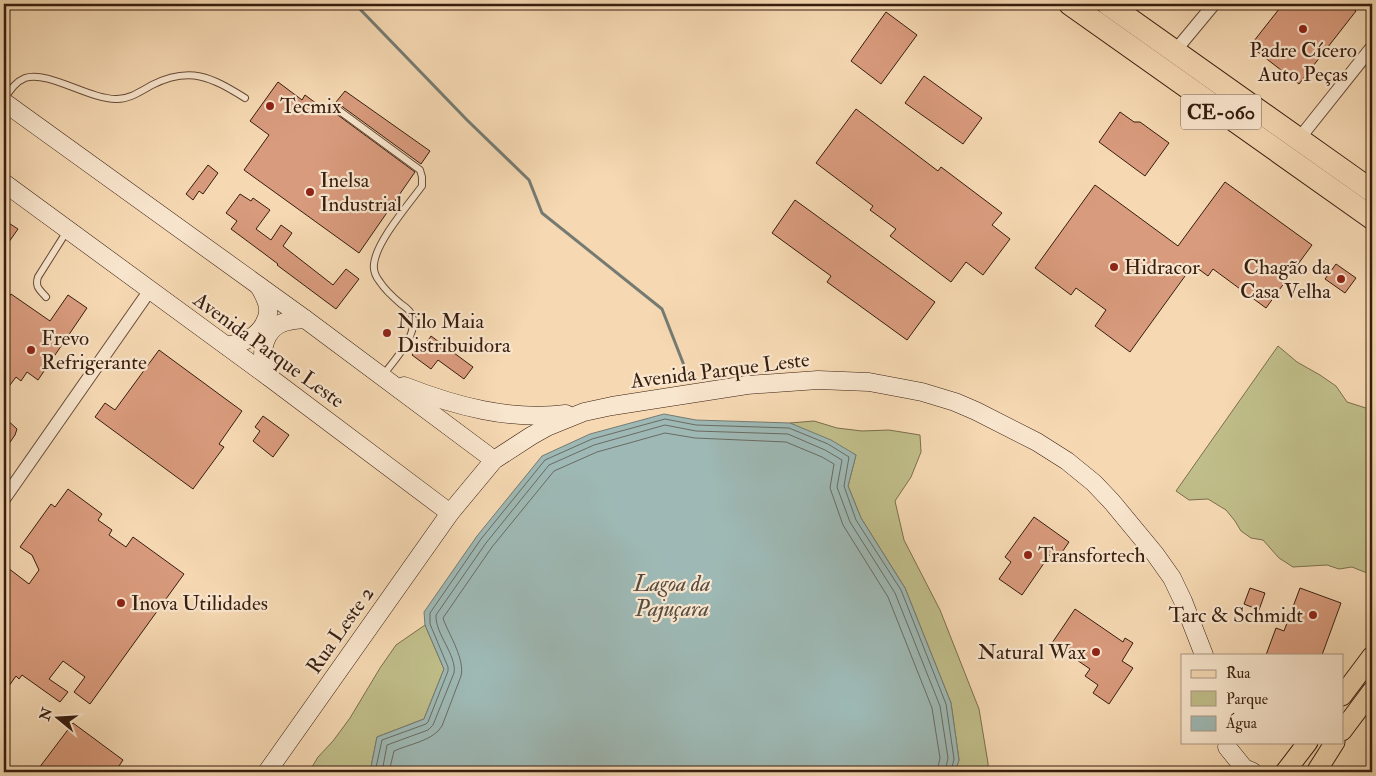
<svg xmlns="http://www.w3.org/2000/svg" width="1376" height="776" font-family="'IM FELL Double Pica',serif">
  <style>
    .green { fill: #c0be8a; stroke: #7c6e4c }
    .water { fill: #9eb9b5; stroke: #757b73 }
    .lines { fill: none; stroke-linecap: round; stroke-linejoin: round }
    .shore { stroke: #6a6b62; stroke-width: 1 }
    .stream { stroke: #757b73; stroke-width: 3 }
    .building { fill: #d99b7d; stroke: #371d0f }
    .lane-casing { stroke: #674c38; stroke-width: 8 }
    .street-casing { stroke: #674c38; stroke-width: 14 }
    .secondary-casing { stroke: #371d0f; stroke-width: 19 }
    .primary-casing { stroke: #371d0f; stroke-width: 21 }
    .highway-casing { stroke: #371d0f; stroke-width: 24 }
    .lane { stroke: #f9e6ce; stroke-width: 6 }
    .street { stroke: #f9e6ce; stroke-width: 12 }
    .secondary { stroke: #f9e6ce; stroke-width: 18 }
    .primary { stroke: #f6d9b3; stroke-width: 19 }
    .highway { stroke: #f6d9b3; stroke-width: 22 }
    .poi-dot { fill: #8f2418; stroke: #f9e6ce; stroke-width: 2 }
    .labels { text-anchor: middle; stroke-width: 4.5; stroke-linejoin: round; paint-order: stroke }
    .shield { fill: #f9e6ce; stroke: #715948; stroke-width: 1 }
    .shield-label { font-size: 20px; font-weight: bold; fill: #371d0f }
    .poi-label { font-size: 21px; fill: #371d0f; stroke: #f9e6ce; text-anchor: start }
    .street-label { font-size: 21px; fill: #371d0f; stroke: #f9e6ce }
    .water-label { font-size: 22px; font-style: italic; fill: #564c41; stroke: #f9e6ce }
  </style>
  <rect width="100%" height="100%" fill="#f6d9b3"/>
  <filter id="stains"><feTurbulence type="fractalNoise" baseFrequency=".004" numOctaves="4"/><feColorMatrix values="0 0 0 0 .2 0 0 0 0 .09 0 0 0 0 .02 0 0 0 .5 -.17"/></filter>
  <radialGradient id="worn" r=".72"><stop offset=".6" stop-color="#630" stop-opacity="0"/><stop offset="1" stop-color="#630" stop-opacity=".3"/></radialGradient>
  <g class="green">
    <path d="M1278,346L1297,362L1320,375L1336,386L1347,402L1372,410V575L1352,567L1339,569L1327,565L1293,567L1279,558L1263,540L1251,538L1241,531L1235,521L1226,510L1208,499L1189,500L1176,491Z"/>
    <path d="M814,421L837,428L862,431L889,430L920,435L921,452L911,477L895,501L904,540L940,610L979,709L988,763V772H955L959,760L951,703L905,588L861,518L848,486L856,455L790,423Z"/>
    <path d="M425,625L444,669L424,719L377,737L370,772H309L318,757L333,741L350,718L380,668L396,645Z"/>
  </g>
  <path class="water" d="M664,414L696,420L790,423L831,440L856,455L848,486L861,518L905,588L951,703L959,760L955,772H370L377,737L424,719L444,669L425,625L424,612L477,536L542,456L590,434Z"/>
  <g class="lines">
    <g class="shore">
      <path d="M375,772L382,740L426,724L428,722L448,671V667L430,624V613L481,539L545,460L592,439L665,419L696,425L789,428L828,444L849,457L844,486L856,520L901,590L946,704L954,759L951,772"/>
      <path d="M382,772L387,745L428,730L433,725L454,673C457,655 435,634 436,615L486,543L549,465L594,445L665,425L696,431L788,434L825,450L842,460L837,487L850,522L895,593L940,706L948,758L945,772"/>
      <path d="M389,772L394,751C409,744 433,741 442,726L461,676C465,660 450,636 444,621L443,618L492,547L554,471L597,452L665,433L695,438L786,442L822,457L834,464L830,488L843,525L888,597L932,708L940,758L937,772"/>
    </g>
    <path class="stream" d="M355,4L467,120L529,180L542,213L662,309L687,373"/>
  </g>
  <g class="building">
    <path d="M1283,4H1347L1356,11L1299,84L1250,46Z"/>
    <path d="M886,12L917,35L881,84L851,61Z"/>
    <path d="M924,76L982,118L963,144L905,103Z"/>
    <path d="M278,82L302,100L305,95L329,113L331,110L415,172L359,253L244,170L269,135L250,121Z"/>
    <path d="M345,91L430,151L421,164L336,102Z"/>
    <path d="M856,109L938,171L941,167L1002,213L992,225L1010,239L983,275L966,262L951,282L890,236L896,229L870,210L873,206L816,163Z"/>
    <path d="M1120,112L1134,122H1140L1169,143L1145,176L1099,142Z"/>
    <path d="M208,165L218,173L203,194L199,191L193,200L186,194Z"/>
    <path d="M1225,182L1312,245L1266,308L1213,269L1208,276L1193,265L1130,352L1095,326L1106,310L1076,288L1071,295L1035,268L1095,185L1178,246Z"/>
    <path d="M240,194L251,201L253,198L270,210L256,229L271,240L281,225L292,233L283,246L333,285L346,269L359,279L336,309L277,265L278,264L262,252L231,229L237,221L226,213Z"/>
    <path d="M795,200L935,302L907,340L827,282L831,276L772,233Z"/>
    <path d="M4,220L18,229L4,249Z"/>
    <path d="M1336,264L1356,278L1345,293L1325,279Z"/>
    <path d="M11,294L50,321L68,295L87,308L38,380L27,372L21,381L16,377L4,393V304Z"/>
    <path d="M431,336L473,367L464,379L438,360L431,369L412,355L418,347L422,350Z"/>
    <path d="M159,350L242,411L219,444L224,447L193,489L95,417L105,403L115,410Z"/>
    <path d="M263,416L289,435L273,457L253,441L260,431L255,427Z"/>
    <path d="M4,417L17,429L15,435L4,451Z"/>
    <path d="M68,489L102,514L98,520L112,530L109,535L126,547L133,537L184,574L90,704L74,692L85,677L63,661L49,679L68,692L60,702L22,675L19,679L16,676L4,693V565L29,584L39,570L32,555L20,547L51,504L55,507Z"/>
    <path d="M1034,517L1069,542L1058,558L1051,553L1022,595L999,579L1011,562L1005,557Z"/>
    <path d="M1250,588L1265,593L1259,610L1244,604Z"/>
    <path d="M1300,588L1341,603L1322,655H1266L1276,628L1284,631Z"/>
    <path d="M1075,609L1123,642L1125,638L1133,643L1122,661L1133,668L1109,704L1093,693L1098,685L1085,676L1090,669L1052,643Z"/>
    <path d="M73,723L123,760L115,772H36Z"/>
  </g>
  <g class="lines">
    <defs>
      <g id="lane">
        <path d="M4,100C9,91 15,82 25,78C48,70 90,100 117,99C130,99 141,91 152,85C190,66 211,77 245,98"/>
        <path d="M333,106L420,170L422,177V186C408,205 376,242 374,264C373,271 376,277 380,282C385,290 394,298 401,304C404,306 408,309 410,312C423,330 394,361 383,375"/>
        <path d="M46,297C39,289 35,287 38,277L67,231"/>
      </g>
      <g id="street">
        <path d="M1175,51L1214,4"/>
        <path d="M1298,140L1372,47"/>
        <path d="M4,499L150,290"/>
      </g>
      <g id="secondary">
        <path d="M4,102L305,319L494,460"/>
        <path d="M4,183L269,377L450,513"/>
        <path d="M227,346C243,342 258,338 265,322C268,317 269,310 267,303C265,297 262,291 259,286"/>
        <path d="M269,377C267,370 263,362 263,355C263,342 269,328 282,323C289,320 297,320 305,319"/>
        <path d="M404,386C455,406 510,421 566,414"/>
        <path d="M1227,747L1244,768L1253,772"/>
        <path d="M267,772L450,513L494,460L531,436L547,427L584,412L612,406L747,385L818,380L869,382L901,388L922,392L955,402L976,411L1037,442L1067,461L1094,483L1112,502L1155,554L1172,578L1183,601L1204,655"/>
      </g>
      <g id="primary">
        <path d="M1342,696L1372,656"/>
        <path d="M1342,731L1372,691"/>
        <path d="M1285,772L1308,742"/>
        <path d="M1316,772L1335,742"/>
      </g>
      <g id="highway">
        <path d="M1070,4L1372,218"/>
        <path d="M1108,4L1372,191"/>
      </g>
    </defs>
    <use href="#lane" class="lane-casing"/>
    <use href="#street" class="street-casing"/>
    <use href="#secondary" class="secondary-casing"/>
    <use href="#primary" class="primary-casing"/>
    <use href="#highway" class="highway-casing"/>
    <use href="#lane" class="lane"/>
    <use href="#street" class="street"/>
    <use href="#secondary" class="secondary"/>
    <use href="#primary" class="primary"/>
    <use href="#highway" class="highway"/>
  </g>
  <g class="poi-dot">
    <circle cx="1303" cy="29" r="5"/>
    <circle cx="270" cy="106" r="5"/>
    <circle cx="310" cy="192" r="5"/>
    <circle cx="1114" cy="267" r="5"/>
    <circle cx="1341" cy="279" r="5"/>
    <circle cx="387" cy="333" r="5"/>
    <circle cx="31" cy="350" r="5"/>
    <circle cx="1028" cy="555" r="5"/>
    <circle cx="121" cy="603" r="5"/>
    <circle cx="1313" cy="615" r="5"/>
    <circle cx="1096" cy="652" r="5"/>
  </g>
  <g class="labels">
    <rect class="shield" x="1181" y="94.5" width="80" height="35" rx="4"/>
    <g class="shield-label">
      <text x="1221" y="119">CE-060</text>
    </g>
    <g class="poi-label">
      <text x="1303" y="57" text-anchor="middle">Padre Cícero<tspan x="1303" dy="24">Auto Peças</tspan></text>
      <text x="280" y="113">Tecmix</text>
      <text x="320" y="187">Inelsa<tspan x="320" dy="24">Industrial</tspan></text>
      <text x="1124" y="274">Hidracor</text>
      <text x="1331" y="274" text-anchor="end">Chagão da<tspan x="1331" dy="24">Casa Velha</tspan></text>
      <text x="397" y="328">Nilo Maia<tspan x="397" dy="24">Distribuidora</tspan></text>
      <text x="41" y="345">Frevo<tspan x="41" dy="24">Refrigerante</tspan></text>
      <text x="1038" y="562">Transfortech</text>
      <text x="131" y="610">Inova Utilidades</text>
      <text x="1303" y="622" text-anchor="end">Tarc &amp; Schmidt</text>
      <text x="1086" y="659" text-anchor="end">Natural Wax</text>
    </g>
    <g class="street-label">
      <text transform="translate(269 350) rotate(36)" y="7">Avenida Parque Leste</text>
      <text transform="translate(720 370) rotate(-7)" y="7">Avenida Parque Leste</text>
      <text transform="translate(340 630) rotate(-55)" y="7">Rua Leste 2</text>
    </g>
    <g class="water-label">
      <text x="672" y="591">Lagoa da<tspan x="672" dy="25">Pajuçara</tspan></text>
    </g>
  </g>
  <rect width="1376" height="776" fill="none" stroke="#f6d9b3" stroke-width="20"/>
  <rect x="5" y="5" width="1366" height="766" fill="none" stroke="#371d0f" stroke-width="2.5"/>
  <rect x="10" y="10" width="1356" height="756" fill="none" stroke="#371d0f"/>
  <rect x="1181" y="654" width="162" height="90" fill="#f9e6ce" stroke="#ab9682"/>
  <rect x="1191" y="670" width="25" height="8" fill="#f6d9b3" stroke="#ab9682"/>
  <text x="1226" y="678" font-size="15" fill="#371d0f">Rua</text>
  <rect x="1191" y="691" width="25" height="15" fill="#c0be8a" stroke="#ab9682"/>
  <text x="1226" y="704" font-size="15" fill="#371d0f">Parque</text>
  <rect x="1191" y="716" width="25" height="15" fill="#9eb9b5" stroke="#ab9682"/>
  <text x="1226" y="728" font-size="15" fill="#371d0f">Água</text>
  <g transform="translate(58 718) rotate(288)" stroke="#f9e6ce" stroke-width="4" paint-order="stroke">
  <path d="M0-4L9 19L0 12L-9 19Z" fill="#371d0f"/>
  <text y="-8" font-size="14" font-weight="bold" text-anchor="middle" fill="#371d0f">N</text>
  </g>
  <rect width="100%" height="100%" filter="url(#stains)"/>
  <rect width="100%" height="100%" fill="url(#worn)"/>
</svg>
